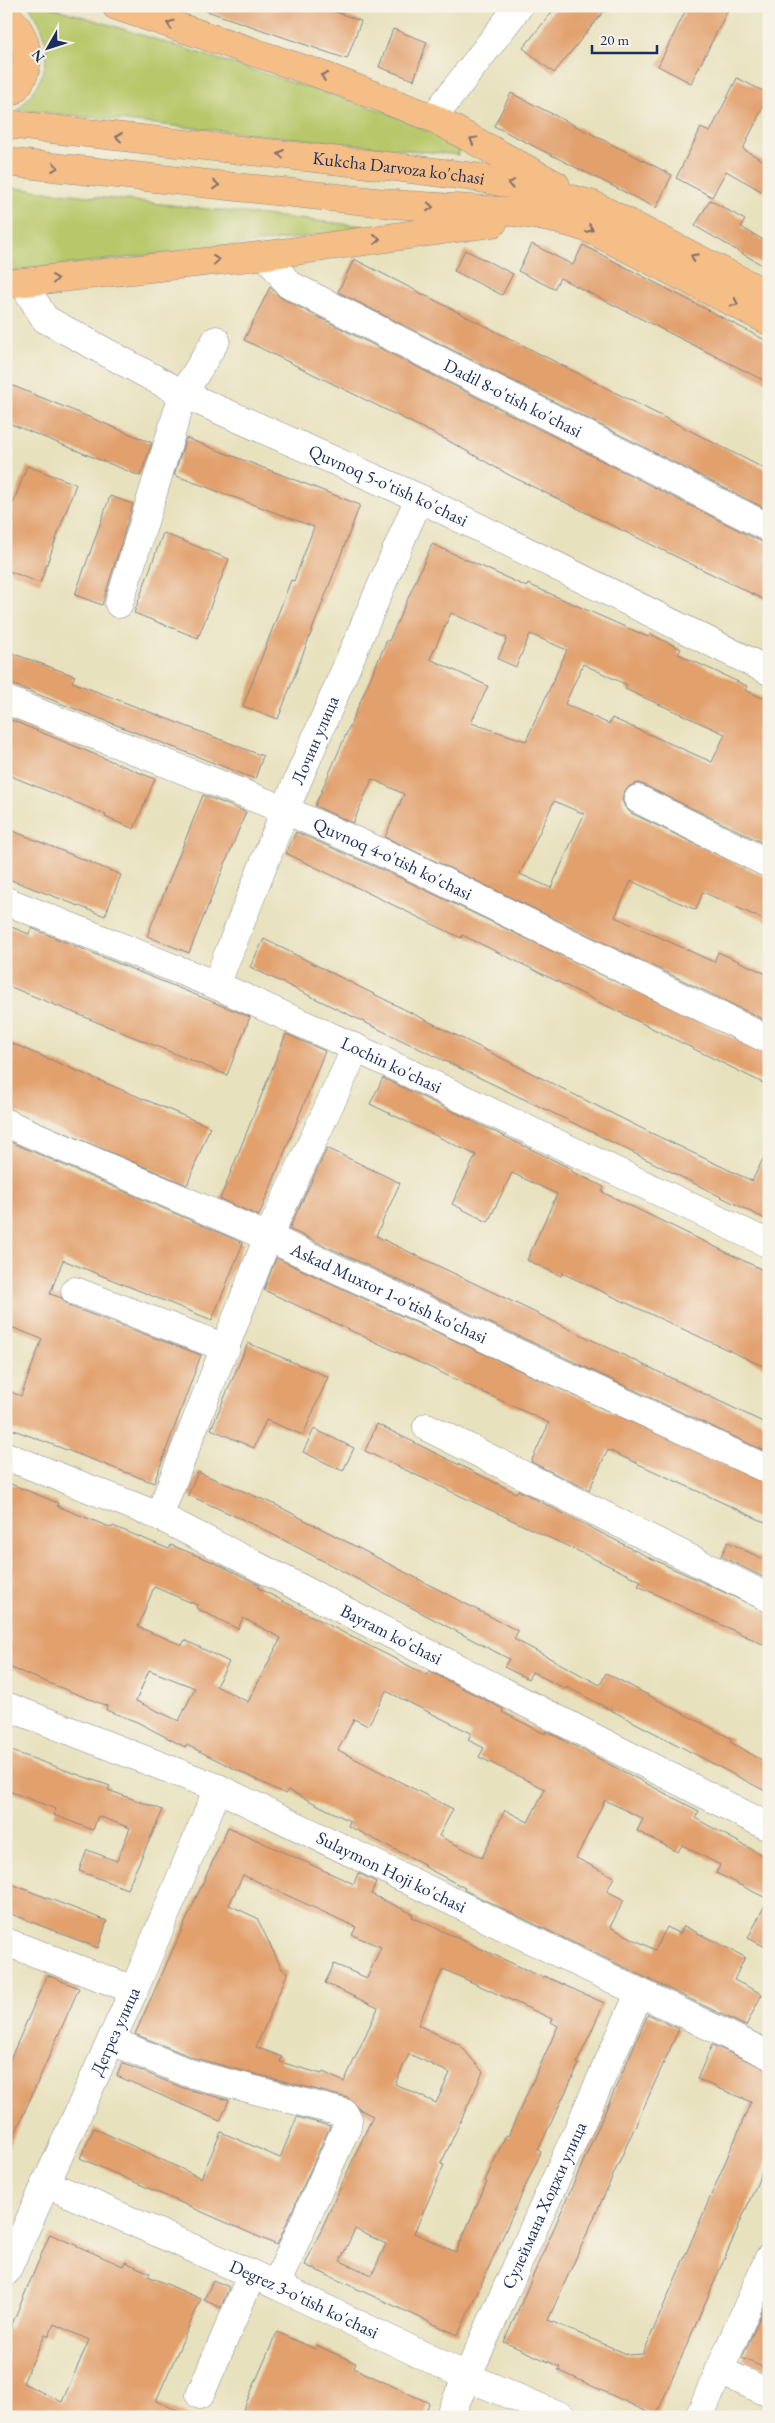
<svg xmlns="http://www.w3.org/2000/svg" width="775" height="2423" font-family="'EB Garamond',serif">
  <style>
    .green { fill: #b7c769; stroke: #697b64 }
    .building { fill: #e2a06d; fill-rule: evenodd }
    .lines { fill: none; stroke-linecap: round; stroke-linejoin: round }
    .minor-casing { stroke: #82888e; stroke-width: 29 }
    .major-casing { stroke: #82888e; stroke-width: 29 }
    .minor { stroke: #fff; stroke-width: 28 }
    .major { stroke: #f6be87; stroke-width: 28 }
    .oneway { stroke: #7e6f70 }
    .labels { text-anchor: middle; stroke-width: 4; stroke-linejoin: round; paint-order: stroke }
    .street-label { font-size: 18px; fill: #1b2f5e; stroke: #f7f3e8 }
  </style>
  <rect width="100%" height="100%" fill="#f7f3e8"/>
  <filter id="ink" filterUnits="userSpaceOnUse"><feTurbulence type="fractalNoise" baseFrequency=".02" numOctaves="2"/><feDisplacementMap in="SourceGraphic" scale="10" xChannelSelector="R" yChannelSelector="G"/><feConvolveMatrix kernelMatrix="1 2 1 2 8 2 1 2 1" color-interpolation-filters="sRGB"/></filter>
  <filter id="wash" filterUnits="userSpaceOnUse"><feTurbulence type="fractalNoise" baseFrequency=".0096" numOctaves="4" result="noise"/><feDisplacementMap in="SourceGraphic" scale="20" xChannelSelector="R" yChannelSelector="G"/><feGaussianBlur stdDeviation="1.12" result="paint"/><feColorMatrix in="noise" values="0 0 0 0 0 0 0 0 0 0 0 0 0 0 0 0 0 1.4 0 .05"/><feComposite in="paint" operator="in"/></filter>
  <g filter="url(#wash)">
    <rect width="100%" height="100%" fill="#e8e1bd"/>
    <g class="green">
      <path d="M29,6H46L88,18L386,112L447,140L460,149L458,155L18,110C49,77 58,45 29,6Z"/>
      <path d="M6,187L381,228L6,272Z"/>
    </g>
    <g id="blocks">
      <g class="building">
        <path d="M201,6H319L361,21L347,59L201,9Z"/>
        <path d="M557,6H608L554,73L523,48Z"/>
        <path d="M688,6H730L691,83L658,66Z"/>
        <path d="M393,29L427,42L414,80L379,67Z"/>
        <path d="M737,78L769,94L743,149L769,164V183L763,192L726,171L712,197L676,178L701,128L710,132Z"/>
        <path d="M511,93L672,175L656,208L494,126Z"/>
        <path d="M710,200L745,220L741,227L769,243V269L695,226Z"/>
        <path d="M532,244L573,265L583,245L769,342V383L560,278L554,289L518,271Z"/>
        <path d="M465,250L513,274L502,295L454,271Z"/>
        <path d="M354,259L769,471V504L766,509L338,292Z"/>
        <path d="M270,287L281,298L762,542L769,543V602L511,476L447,440L244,340Z"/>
        <path d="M6,383L152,443L140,476L6,422Z"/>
        <path d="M186,438L360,505L278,719L243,706L291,580L294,581L314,527L174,475Z"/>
        <path d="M27,466L76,484L40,583L6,570V522Z"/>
        <path d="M110,496L133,504L102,605L75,595Z"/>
        <path d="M163,533L229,559L198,638L134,613Z"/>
        <path d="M432,544L527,587L528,584L648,637L650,634L681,649L678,654L747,686L745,690L769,701V846L644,785L638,783L630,786L624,792L622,800L625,807L631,813L769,879V922L703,892L696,910L631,881L615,917L714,962L718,952L769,975V1022L385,837L404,794L372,779L353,823L315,806L387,640L389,641ZM451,613L507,638L498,659L516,667L530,634L567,650L526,741L471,723L488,686L430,659ZM583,664L627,685L625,689L725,734L712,762L612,718L609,724L565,704ZM554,801L584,814L551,888L520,874Z"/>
        <path d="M6,651L75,676L72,682L263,756L255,779L6,682Z"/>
        <path d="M6,718L155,779L134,829L105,817L106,815L6,774Z"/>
        <path d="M203,795L246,812L189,953L147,936Z"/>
        <path d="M6,828L121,875L105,916L6,878Z"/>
        <path d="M296,832L394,875L769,1055V1086L516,961L462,935L461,938L286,853Z"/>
        <path d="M6,925L29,934L31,928L250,1017L227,1075L6,985Z"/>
        <path d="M264,939L645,1130L752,1181L769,1147V1221L590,1131L250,967Z"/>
        <path d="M286,1034L325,1051L259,1216L220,1199Z"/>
        <path d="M6,1041L210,1127L187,1185L6,1108Z"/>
        <path d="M383,1078L572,1169L571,1171L604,1187L602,1192L769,1273V1369L562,1273L561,1276L527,1260L557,1194L512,1173L488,1222L452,1204L476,1155L370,1104Z"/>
        <path d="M6,1140L243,1243L212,1320L63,1260L50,1294L62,1298L69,1306L201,1355L154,1483L6,1427V1390L21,1396L42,1339L6,1325Z"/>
        <path d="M327,1148L400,1183L376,1236L769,1425V1453L289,1229Z"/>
        <path d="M276,1258L769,1485V1524L608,1450L589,1490L531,1462L549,1423L264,1290Z"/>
        <path d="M248,1343L328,1377L303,1435L266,1420L254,1448L211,1429Z"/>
        <path d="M377,1424L516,1493L518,1490L646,1556L769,1613V1647L638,1586L641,1581L597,1560L365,1451Z"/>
        <path d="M314,1429L354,1448L343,1471L303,1452Z"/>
        <path d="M198,1472L276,1505L518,1631L514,1639L600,1685L606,1673L732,1739L730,1742L769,1764V1793L567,1687L566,1689L532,1672L528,1679L504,1667L509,1659L255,1525L188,1495Z"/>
        <path d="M6,1482L58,1503L57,1506L112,1528L113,1526L169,1549L171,1545L218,1564L260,1585L258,1588L348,1635L427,1675L429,1671L503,1709L502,1712L545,1734L546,1731L699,1811L695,1818L769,1859V1949L748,1938L768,1899L716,1873L720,1865L682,1845L678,1852L637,1831L643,1819L605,1800L576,1858L614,1877L607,1891L624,1900L610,1927L655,1950L667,1927L680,1934L684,1926L745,1957L734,1980L762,1994L746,2026L464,1890L465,1888L423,1866L424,1864L348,1826L350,1821L288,1790L285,1794L187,1745L185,1747L137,1722L106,1710L107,1706L6,1666ZM154,1587L197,1605L196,1608L238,1629L243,1618L281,1638L248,1702L216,1686L229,1662L185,1640L182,1645L138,1627ZM149,1670L195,1688L179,1721L136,1701ZM386,1691L471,1733L468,1740L484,1748L479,1757L545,1789L528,1822L505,1810L482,1858L439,1836L453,1809L338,1750L354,1719L368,1726Z"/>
        <path d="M728,1542L769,1562V1580L721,1556Z"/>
        <path d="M6,1749L110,1786L108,1790L163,1810L127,1889L79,1871L87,1850L117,1861L130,1828L98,1816L93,1830L54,1815L56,1809L6,1790Z"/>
        <path d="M228,1827L354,1884L358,1873L376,1882L371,1894L413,1914L412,1917L544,1978V1976L604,2003L577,2063L579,2064L538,2150L541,2152L458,2335L305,2265L373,2116L361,2110L348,2098L194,2058L135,2034ZM243,1875L356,1927L352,1935L381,1947L367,1978L334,1964L325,1983L378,2008L344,2082L323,2072L322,2074L280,2062L282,2057L256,2047L288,1972L282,1969L257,1918L229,1905ZM443,1969L552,2019L551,2022L558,2026L508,2136L506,2135L485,2181L487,2182L456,2252L414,2233L444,2165L441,2164L483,2072L460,2045L418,2025ZM409,2054L450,2073L436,2103L395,2084ZM355,2229L386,2244L372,2275L340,2261Z"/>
        <path d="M6,1882L107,1921L98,1948L6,1912Z"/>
        <path d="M47,1975L79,1988L6,2154V2069Z"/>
        <path d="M648,2014L679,2029L548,2320L629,2355L643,2354L751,2102L697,2079L712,2045L769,2070V2156L656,2416L558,2370L560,2367L504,2342Z"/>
        <path d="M122,2063L183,2088L229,2100L220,2121L117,2076Z"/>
        <path d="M297,2117L330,2126L277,2245L80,2158L94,2128L201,2178L221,2132L280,2158Z"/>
        <path d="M50,2234L123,2266L125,2262L150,2273L148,2276L201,2299L156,2401L193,2417H6V2327L10,2329ZM54,2324L89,2340L62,2402L23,2383L45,2334L49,2336Z"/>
        <path d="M213,2280L229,2287L221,2308L204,2300Z"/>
        <path d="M769,2297V2370L742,2358Z"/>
        <path d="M277,2332L315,2349L316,2345L356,2363L354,2368L429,2403L424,2417H301L279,2408L275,2417H240Z"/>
      </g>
    </g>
  </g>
  <g filter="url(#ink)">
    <use href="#blocks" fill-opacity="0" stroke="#82888e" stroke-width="1"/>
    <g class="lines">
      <defs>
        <g id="minor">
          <path d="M433,118L519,6"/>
          <path id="s1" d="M267,255L288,284L769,528"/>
          <path id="s2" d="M23,283L45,319L183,394L419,498L769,671"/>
          <path d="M119,604L183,394L216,340"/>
          <path id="s3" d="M6,700L285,810L401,861L769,1040"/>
          <path d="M638,799L769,864"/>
          <path id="s4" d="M6,901L216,985L356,1048L769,1244"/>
          <path id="s5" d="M216,985L285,810L419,498"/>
          <path id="s6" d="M6,1123L268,1237L769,1470"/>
          <path d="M75,1291L226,1348"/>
          <path d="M427,1427L769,1598"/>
          <path id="s7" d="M6,1456L159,1516L769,1827"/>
          <path d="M159,1516L268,1237L356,1048"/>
          <path id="s8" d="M6,1706L218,1788L769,2055"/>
          <path d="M6,1942L134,1990"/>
          <path d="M111,2041L189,2073L344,2113L348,2119L347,2126L276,2285"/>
          <path id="s9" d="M45,2183L276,2285L468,2377L562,2417"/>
          <path id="s10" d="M6,2272L134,1990L218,1788"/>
          <path d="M718,2370L769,2393"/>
          <path d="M200,2395L252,2274"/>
          <path id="s11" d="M449,2417L639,1994"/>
          <path d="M699,2417L769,2258"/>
        </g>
        <g id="major">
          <path d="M116,6L322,75L433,118L556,185"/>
          <path d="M6,16C31,35 36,77 6,95"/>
          <path id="s12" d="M6,124L395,167L474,177L537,189L593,205L769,295"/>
          <path d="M6,162C136,176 265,191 394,204C459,210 530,206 592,230L769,321"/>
          <path d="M6,284L267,255L493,223"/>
        </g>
      </defs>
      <use href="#minor" class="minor-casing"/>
      <use href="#major" class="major-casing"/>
      <use href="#minor" class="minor"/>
      <use href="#major" class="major"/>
    </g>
    <defs><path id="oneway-chevron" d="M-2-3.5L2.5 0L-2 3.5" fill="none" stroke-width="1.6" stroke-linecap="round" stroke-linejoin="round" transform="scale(1.25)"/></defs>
    <g class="oneway">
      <use href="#oneway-chevron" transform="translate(170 24) rotate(-162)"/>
      <use href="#oneway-chevron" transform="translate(324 76) rotate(-160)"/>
      <use href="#oneway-chevron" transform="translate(119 137) rotate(-174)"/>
      <use href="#oneway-chevron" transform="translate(473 140) rotate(-151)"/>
      <use href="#oneway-chevron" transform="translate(281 154) rotate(-174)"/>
      <use href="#oneway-chevron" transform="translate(55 167) rotate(6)"/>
      <use href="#oneway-chevron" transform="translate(511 184) rotate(-169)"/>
      <use href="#oneway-chevron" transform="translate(216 185) rotate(6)"/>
      <use href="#oneway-chevron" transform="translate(430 207) rotate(5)"/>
      <use href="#oneway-chevron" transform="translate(590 229) rotate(23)"/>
      <use href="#oneway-chevron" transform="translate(377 239) rotate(-8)"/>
      <use href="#oneway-chevron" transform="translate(694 257) rotate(-153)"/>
      <use href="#oneway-chevron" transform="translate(216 260) rotate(-7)"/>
      <use href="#oneway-chevron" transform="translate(55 279) rotate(-7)"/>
      <use href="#oneway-chevron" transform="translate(735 303) rotate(27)"/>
    </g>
  </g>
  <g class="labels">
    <g class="street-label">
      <text dy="6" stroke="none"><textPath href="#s12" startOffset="395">Kukcha Darvoza ko'chasi</textPath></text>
      <text dy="6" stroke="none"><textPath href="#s1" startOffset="288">Dadil 8-o'tish ko'chasi</textPath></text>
      <text dy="6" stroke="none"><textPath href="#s2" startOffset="424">Quvnoq 5-o'tish ko'chasi</textPath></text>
      <text dy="6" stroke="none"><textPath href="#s5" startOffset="264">Лочин улица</textPath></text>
      <text dy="6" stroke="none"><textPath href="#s3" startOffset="418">Quvnoq 4-o'tish ko'chasi</textPath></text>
      <text dy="6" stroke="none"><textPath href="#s4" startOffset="419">Lochin ko'chasi</textPath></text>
      <text dy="6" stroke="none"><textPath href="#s6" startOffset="419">Askad Muxtor 1-o'tish ko'chasi</textPath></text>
      <text dy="6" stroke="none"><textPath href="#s7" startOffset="425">Bayram ko'chasi</textPath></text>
      <text dy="6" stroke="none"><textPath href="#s8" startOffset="420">Sulaymon Hoji ko'chasi</textPath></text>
      <text dy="6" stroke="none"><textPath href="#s10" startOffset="264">Дегрез улица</textPath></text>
      <text dy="6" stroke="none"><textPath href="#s11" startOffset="232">Сулеймана Ходжи улица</textPath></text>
      <text dy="6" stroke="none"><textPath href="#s9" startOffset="284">Degrez 3-o'tish ko'chasi</textPath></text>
    </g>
  </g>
  <rect width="775" height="2423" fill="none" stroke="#f7f3e8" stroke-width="25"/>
  <g transform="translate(48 48) rotate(231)" stroke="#f7f3e8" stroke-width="4" paint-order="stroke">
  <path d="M0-4L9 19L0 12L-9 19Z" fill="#1b2f5e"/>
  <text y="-8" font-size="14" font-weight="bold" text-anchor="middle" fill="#1b2f5e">N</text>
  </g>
  <path d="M592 45v8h65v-8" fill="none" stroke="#1b2f5e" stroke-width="2.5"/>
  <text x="600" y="45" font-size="15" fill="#1b2f5e" stroke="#f7f3e8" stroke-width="4" paint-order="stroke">20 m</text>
</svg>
